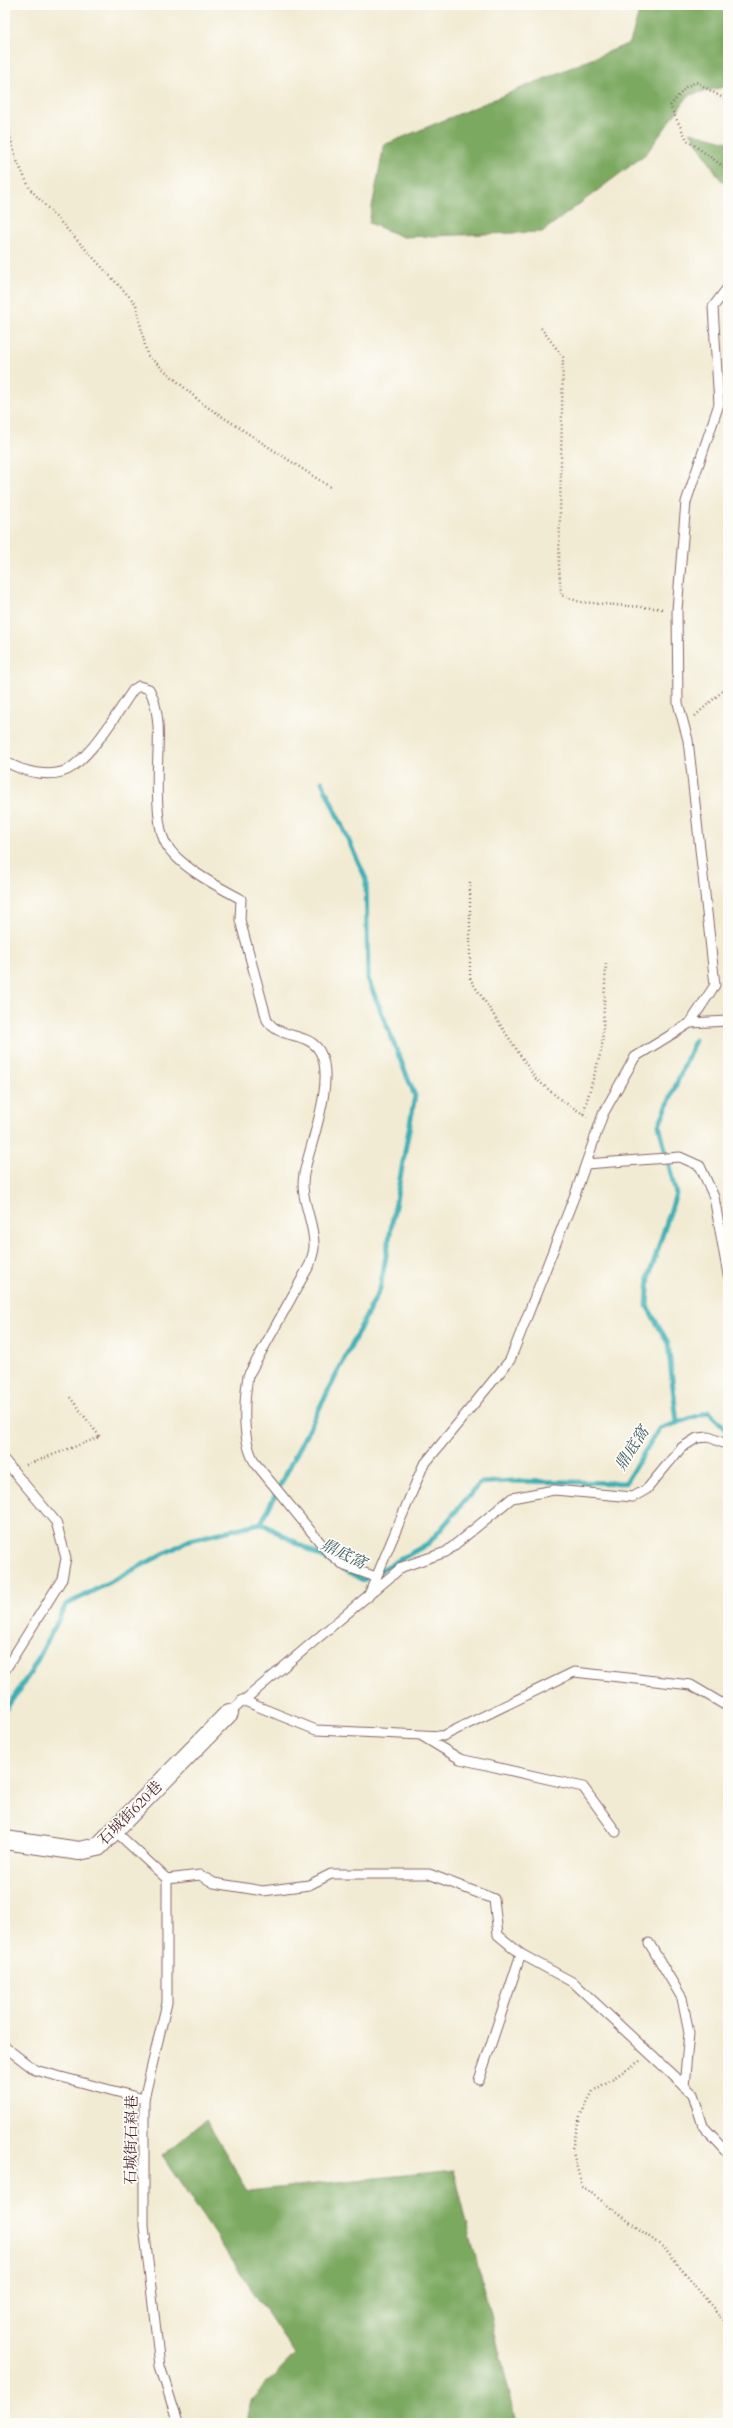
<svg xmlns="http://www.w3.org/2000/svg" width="733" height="2428" font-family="Cardo,'Noto Serif TC',serif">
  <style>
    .forest { fill: #7ca961; stroke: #636446 }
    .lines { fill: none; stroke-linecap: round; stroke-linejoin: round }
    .stream { stroke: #3dafb5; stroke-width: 5 }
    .service-casing { stroke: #856666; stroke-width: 11 }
    .minor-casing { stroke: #856666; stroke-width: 20 }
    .path { stroke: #856666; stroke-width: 2.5; stroke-dasharray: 1 3; stroke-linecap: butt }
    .service { stroke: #fff; stroke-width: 9 }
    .minor { stroke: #fff; stroke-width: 18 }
    .labels { text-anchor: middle; stroke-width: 3.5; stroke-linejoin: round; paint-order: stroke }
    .street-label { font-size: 15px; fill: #4a1f2b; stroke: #fdfcf7 }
    .water-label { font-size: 16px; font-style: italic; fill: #446069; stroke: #fdfcf7 }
  </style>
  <rect width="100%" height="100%" fill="#fdfcf7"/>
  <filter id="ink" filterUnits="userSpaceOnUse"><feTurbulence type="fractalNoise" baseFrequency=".025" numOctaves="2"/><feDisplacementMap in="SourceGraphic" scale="8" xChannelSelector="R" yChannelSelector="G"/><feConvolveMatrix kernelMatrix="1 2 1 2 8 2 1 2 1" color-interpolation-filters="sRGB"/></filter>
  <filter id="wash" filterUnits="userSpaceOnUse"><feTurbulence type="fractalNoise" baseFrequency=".012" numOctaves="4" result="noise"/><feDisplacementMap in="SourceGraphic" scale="16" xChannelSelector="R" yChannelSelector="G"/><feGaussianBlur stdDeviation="0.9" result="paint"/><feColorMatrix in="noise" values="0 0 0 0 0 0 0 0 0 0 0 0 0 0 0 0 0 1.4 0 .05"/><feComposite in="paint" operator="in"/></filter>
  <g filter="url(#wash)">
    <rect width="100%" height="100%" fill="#f2ebd3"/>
    <g class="forest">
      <path d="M641,5H728V86L689,95L646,154L542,232L403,237L369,223L384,145L630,43Z"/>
      <path d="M690,132L728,142V185L720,179Z"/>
      <path d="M206,2120L248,2191L454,2170L517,2423H247L251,2400L295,2354L162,2156Z"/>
    </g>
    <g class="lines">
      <g class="stream">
        <path d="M677,1423L668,1343L647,1306L649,1276L676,1194L659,1125L695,1040"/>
        <path d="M261,1523L380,1289L415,1096L368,979L366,879L322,782"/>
        <path d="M380,1571L429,1543L480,1483L510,1481L625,1483L659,1429L709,1412L728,1431"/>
        <path d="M5,1710L31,1672L66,1605L190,1540L261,1523L363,1580L371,1576"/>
      </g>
    </g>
  </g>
  <g filter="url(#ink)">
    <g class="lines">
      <defs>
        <g id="service">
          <path d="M5,761C22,772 54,780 72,767C96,749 116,715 133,690L139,686L149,689C159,707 159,731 158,751C157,773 155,826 166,844C179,867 219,887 241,899L240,920L267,1020C279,1040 309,1031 320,1052C336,1081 310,1144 304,1174C299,1199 315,1222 314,1247C314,1252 311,1259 310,1264L248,1376C244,1401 241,1443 256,1464L328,1552L345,1566L376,1577"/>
          <path d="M690,1023L715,985L688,740L678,703L677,610L686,502L719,404L713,307L728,287"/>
          <path d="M586,1164L680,1157L700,1166L714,1197L728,1275"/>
          <path d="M5,1461L56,1522L66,1558L62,1579L5,1670"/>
          <path d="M368,1597L423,1466L510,1360L576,1192L603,1114L635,1057L690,1023L728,1021"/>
          <path d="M242,1700L316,1730L443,1736L574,1672L691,1685L728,1707"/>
          <path d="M229,1713L402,1567L446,1552L512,1498L554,1490L633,1497L647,1489L681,1448L697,1438L709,1437L728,1445"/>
          <path d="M422,1736L460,1759L583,1787L616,1832"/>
          <path d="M115,1831L167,1879V2003L144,2099V2226L160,2366L178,2423"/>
          <path d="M167,1879L200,1875L214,1883L263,1891L309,1885L331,1874H429L494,1899L498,1935L521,1954L574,1983L693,2094L703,2126L728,2153"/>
          <path d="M649,1943L682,1998L689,2033L684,2086"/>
          <path d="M5,2047L35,2070L144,2099"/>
          <path d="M479,2080L521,1954"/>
        </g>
        <path id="minor" d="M5,1840L79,1851L98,1847L229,1713"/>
      </defs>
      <use href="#service" class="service-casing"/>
      <use href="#minor" class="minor-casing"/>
      <g class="path">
        <path d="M724,5L728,9"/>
        <path d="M728,101L696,82L686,87L670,106L687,140L728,170"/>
        <path d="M5,119L17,161L30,189L136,304L147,355L203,404L330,487"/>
        <path d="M541,328L563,357L559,566L561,595L580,602L665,609"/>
        <path d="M695,716L728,686"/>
        <path d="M470,882V979L536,1079L561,1100L588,1117"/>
        <path d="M583,1114L602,1048L606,963"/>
        <path d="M26,1465L100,1437L69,1396"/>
        <path d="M640,2061L593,2091L580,2116L572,2149L582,2186L664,2248L728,2326"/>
      </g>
      <use href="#service" class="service"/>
      <use href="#minor" class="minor"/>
    </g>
  </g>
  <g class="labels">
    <g class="street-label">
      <text transform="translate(130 1813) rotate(-45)" y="5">石城街620巷</text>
      <text transform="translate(131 2140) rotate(-89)" y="5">石城街石嵙巷</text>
    </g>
    <g class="water-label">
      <text transform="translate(631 1448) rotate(-57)" y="6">鼎底窩</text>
      <text transform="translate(344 1553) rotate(26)" y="6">鼎底窩</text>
    </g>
  </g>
  <rect width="733" height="2428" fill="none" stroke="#fdfcf7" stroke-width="20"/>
</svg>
